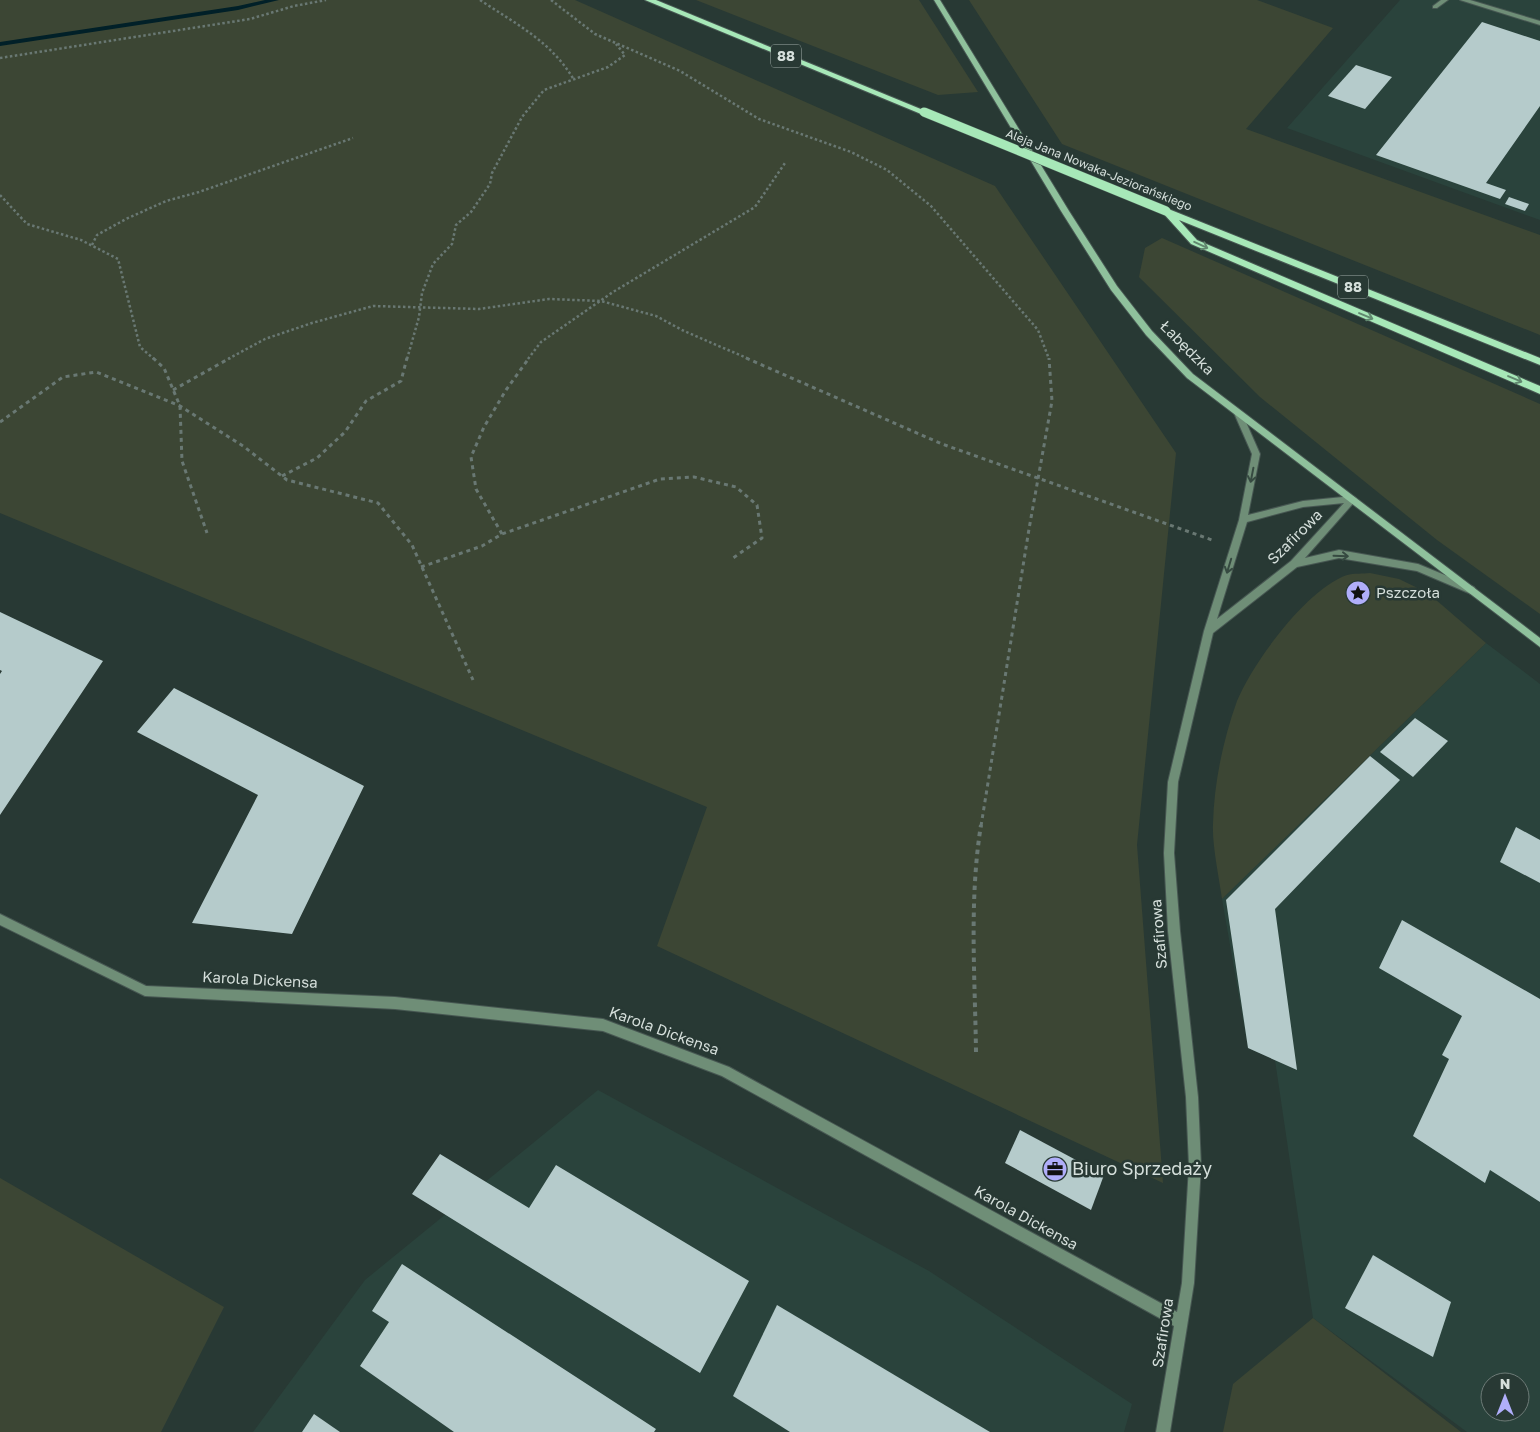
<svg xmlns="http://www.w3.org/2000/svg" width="1540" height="1432" font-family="'Golos Text',sans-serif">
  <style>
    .built { fill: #2a433c; fill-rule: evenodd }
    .green { fill: #3c4634 }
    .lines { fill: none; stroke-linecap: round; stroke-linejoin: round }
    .stream { fill: #012028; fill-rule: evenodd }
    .building { fill: #b5cbcb }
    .lane-casing { stroke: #475752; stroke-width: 2 }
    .street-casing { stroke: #475752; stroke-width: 2 }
    .secondary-casing { stroke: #475752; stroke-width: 2 }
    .primary-casing { stroke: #475752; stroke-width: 2 }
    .path-far2 { stroke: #697873; stroke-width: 2.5; stroke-dasharray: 2.5 2.5; stroke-linecap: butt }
    .path-far1 { stroke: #697873; stroke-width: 3; stroke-dasharray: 4 4; stroke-linecap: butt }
    .path { stroke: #697873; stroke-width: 4; stroke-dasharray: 4.5 4.5; stroke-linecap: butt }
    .lane { fill: #6f8e77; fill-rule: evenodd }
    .street { fill: #6f8e77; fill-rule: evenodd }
    .secondary { fill: #8fc19c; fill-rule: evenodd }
    .primary { fill: #a7e8b8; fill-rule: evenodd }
    .primary-bridge-casing { stroke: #475752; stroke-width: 10; stroke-linecap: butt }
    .primary-bridge { stroke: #a7e8b8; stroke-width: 9 }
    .oneway { stroke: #61886f }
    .oneway2 { stroke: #364a41 }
    .labels { text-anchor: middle; stroke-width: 5; stroke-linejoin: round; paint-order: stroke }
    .far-street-label { font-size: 12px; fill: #d5dfdb; stroke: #283934 }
    .shield { fill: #283934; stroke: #a1ada9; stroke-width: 1 }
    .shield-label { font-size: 14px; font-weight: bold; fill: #d5dfdb }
    .street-label { font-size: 15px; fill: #d5dfdb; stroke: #283934 }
    .poi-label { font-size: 15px; fill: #d5dfdb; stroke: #283934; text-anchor: start }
    .near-poi-label { font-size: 18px; fill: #d5dfdb; stroke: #283934; text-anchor: start }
  </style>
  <rect width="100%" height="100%" fill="#283934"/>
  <g class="built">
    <path d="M1400,0H1540V220L1287,128Z"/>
    <path d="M1486,643L1540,684V1432H1467L1313,1318L1275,1060L1248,1048L1222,899ZM1490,1382H1520V1412H1490Z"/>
    <path d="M598,1090L929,1271L1132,1404L1124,1432H253L365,1280Z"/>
  </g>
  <g class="green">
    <path d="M0,0H575L995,186L1176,453L1137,845L1163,1183L657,946L707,807L0,513Z"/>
    <path d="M696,0H919L978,92L938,95Z"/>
    <path d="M969,0H1257L1333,28L1246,129L1540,235V335L1062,144Z"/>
    <path d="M1162,238L1540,404V614L1437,540L1260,397L1139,277L1145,248Z"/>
    <path d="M1370,573L1399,579L1428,593L1486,643L1222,899C1219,877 1212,845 1213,824C1214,783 1223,740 1237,701C1253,662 1307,589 1347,575C1354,573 1363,574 1370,573Z"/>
    <path d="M0,1178L224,1307L161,1432H0Z"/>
    <path d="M1313,1318L1461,1432H1223L1233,1384Z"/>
  </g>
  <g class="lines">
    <path class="stream" d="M265,0H279L238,10L0,46V42L238,6Z"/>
  </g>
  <g class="building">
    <path d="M1482,22L1540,41V106L1486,183L1506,190L1500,199L1376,155Z"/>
    <path d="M1356,65L1392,77L1365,109L1328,96Z"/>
    <path d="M1509,197L1529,204L1525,211L1505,204Z"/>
    <path d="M0,612L103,661L0,815V674L2,671L0,670Z"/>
    <path d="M174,688L364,786L292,934L192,923L258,795L137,732Z"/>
    <path d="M1415,718L1448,741L1413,777L1380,752Z"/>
    <path d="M1370,756L1400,780L1275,909L1297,1070L1248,1048L1226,900Z"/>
    <path d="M1516,827L1540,840V883L1500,862Z"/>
    <path d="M1402,920L1540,999V1202L1490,1170L1485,1183L1413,1136L1449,1059L1442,1055L1462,1016L1379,968Z"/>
    <path d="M1020,1130L1104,1175L1091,1210L1005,1163Z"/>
    <path d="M440,1154L529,1208L556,1165L749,1281L700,1373L412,1194Z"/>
    <path d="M1373,1255L1451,1302L1433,1357L1345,1308Z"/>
    <path d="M402,1264L656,1429L654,1432H454L360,1366L389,1322L372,1311Z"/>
    <path d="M777,1305L990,1432H790L733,1396Z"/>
    <path d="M314,1414L340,1432H302Z"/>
  </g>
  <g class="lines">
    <defs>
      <g id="lane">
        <path d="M1441,0H1448L1437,8H1433V6Z"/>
        <path d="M1460,0H1470L1540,21V25Z"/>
      </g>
      <path id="street" d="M1238,410L1242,413L1260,454L1248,515L1303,501L1353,496L1357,499L1305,558L1339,550L1418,564L1474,587L1476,590L1471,594L1417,571L1339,558L1297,567L1213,633L1178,782L1174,853L1180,931L1198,1097L1201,1166L1194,1283L1170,1432H1156L1174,1326L722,1076L603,1031L395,1009L145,996L0,925V914L146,986L395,997L603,1019L729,1067L1177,1312L1182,1283L1189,1166L1186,1097L1168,931L1164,853L1168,782L1204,631L1239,520L1252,454L1234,413ZM1344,503L1291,561L1217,619L1247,522L1303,507Z"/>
      <path id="secondary" d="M934,0H940L1069,211L1117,286L1152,331L1193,374L1540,638V647L1187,378L1146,335L1111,290L1061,211Z"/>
      <g id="primary">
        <path d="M645,0H656L928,112L921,114Z"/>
        <path d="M1166,208L1540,358V365L1179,220L1197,240L1540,386V394L1191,244L1163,213V209Z"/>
      </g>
    </defs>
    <use href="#lane" class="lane-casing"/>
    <use href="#street" class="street-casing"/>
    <use href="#secondary" class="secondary-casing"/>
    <use href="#primary" class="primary-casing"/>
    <g class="path-far2">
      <path d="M480,0C516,24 552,42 574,80"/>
      <path d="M551,0L595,34L680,71L759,119L851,152L887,170L931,206L1038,330L1049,359"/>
      <path d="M0,58L250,19L294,6L326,0"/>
      <path d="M0,195L27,224L81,240L118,259L140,347L154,359"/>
      <path d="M92,245L97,235L126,219L166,201L199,192L353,138"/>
      <path d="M228,359L265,339L312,323L373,306L479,309L549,299L601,301L656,316L684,331L749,359"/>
      <path d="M407,359L419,317L422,293L433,264L452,244L456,225L471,212L490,184L492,173L522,117L544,90L608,67L625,55L616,44"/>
      <path d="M528,359L541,342L613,292L755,207L785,163"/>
    </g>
    <g class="path-far1">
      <path d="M153,358L164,368L180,406L182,461L207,533"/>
      <path d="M746,358L942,444L1212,540"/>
      <path d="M173,390L230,358"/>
      <path d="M0,422L63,377L96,372L180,406L243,446L287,480L378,503L412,545L473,680"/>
      <path d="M282,476L317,458L345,432L366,401L401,381L407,358"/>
      <path d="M502,534L476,489L471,457L484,427L506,390L529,358"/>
      <path d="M421,567L482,546L502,534L660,479L694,477L736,487L757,505L762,538L733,558"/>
      <path d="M981,826L1029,529L1052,401L1049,358"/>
    </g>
    <path class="path" d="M976,1052C975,977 969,899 981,825"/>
    <use href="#lane" class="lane"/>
    <use href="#street" class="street"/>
    <use href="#secondary" class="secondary"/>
    <use href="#primary" class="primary"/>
    <defs>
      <path id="primary-bridge" d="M924,112L1166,211"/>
    </defs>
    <use href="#primary-bridge" class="primary-bridge-casing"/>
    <use href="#primary-bridge" class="primary-bridge"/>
  </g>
  <defs><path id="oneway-shaft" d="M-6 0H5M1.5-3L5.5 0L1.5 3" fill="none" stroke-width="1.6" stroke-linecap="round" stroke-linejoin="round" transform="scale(1.25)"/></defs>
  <g class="oneway">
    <use href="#oneway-shaft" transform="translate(1201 245) rotate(25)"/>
    <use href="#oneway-shaft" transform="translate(1366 316) rotate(23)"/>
    <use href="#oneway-shaft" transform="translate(1515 379) rotate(23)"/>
  </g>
  <g class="oneway2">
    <use href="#oneway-shaft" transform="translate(1252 475) rotate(101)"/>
    <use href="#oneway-shaft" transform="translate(1341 556) rotate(2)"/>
    <use href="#oneway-shaft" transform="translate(1229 566) rotate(107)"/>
  </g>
  <defs>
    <symbol id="sight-disc" viewBox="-11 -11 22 22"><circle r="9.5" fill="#b0aefa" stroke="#283934"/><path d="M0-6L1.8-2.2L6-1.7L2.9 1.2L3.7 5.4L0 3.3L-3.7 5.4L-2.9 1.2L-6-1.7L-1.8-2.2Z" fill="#111"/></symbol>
    <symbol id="office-disc" viewBox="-11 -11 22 22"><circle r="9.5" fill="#b0aefa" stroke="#283934"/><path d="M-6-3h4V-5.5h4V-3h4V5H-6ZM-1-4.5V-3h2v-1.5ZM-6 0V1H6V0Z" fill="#111"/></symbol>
  </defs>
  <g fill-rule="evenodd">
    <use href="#sight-disc" x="1344" y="579" width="28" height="28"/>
    <use href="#office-disc" x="1041" y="1155" width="28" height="28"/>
  </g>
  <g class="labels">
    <g class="far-street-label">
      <text transform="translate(1099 170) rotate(22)" y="4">Aleja Jana Nowaka-Jeziorańskiego</text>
    </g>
    <g class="shield">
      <rect x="771" y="44.5" width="30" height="23" rx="4"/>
      <rect x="1338" y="275.5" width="30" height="23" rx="4"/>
    </g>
    <g class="shield-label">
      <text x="786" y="61">88</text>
      <text x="1353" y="292">88</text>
    </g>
    <g class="street-label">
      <text transform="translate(1187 348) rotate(45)" y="5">Łabędzka</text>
      <text transform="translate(1295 537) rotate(-45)" y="5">Szafirowa</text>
      <text transform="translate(1159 934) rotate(-95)" y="5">Szafirowa</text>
      <text transform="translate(260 980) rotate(3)" y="5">Karola Dickensa</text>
      <text transform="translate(664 1031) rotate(20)" y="5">Karola Dickensa</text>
      <text transform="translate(1026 1218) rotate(29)" y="5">Karola Dickensa</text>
      <text transform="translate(1163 1333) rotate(-81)" y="5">Szafirowa</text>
    </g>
    <g class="poi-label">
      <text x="1376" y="598">Pszczoła</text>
    </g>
    <g class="near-poi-label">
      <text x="1072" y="1175">Biuro Sprzedaży</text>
    </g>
  </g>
  <g transform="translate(1505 1397)"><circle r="24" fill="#283934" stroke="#6d7b77"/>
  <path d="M0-4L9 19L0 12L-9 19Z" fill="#b0aefa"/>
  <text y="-8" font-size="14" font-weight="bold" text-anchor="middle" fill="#d5dfdb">N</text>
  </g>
</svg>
